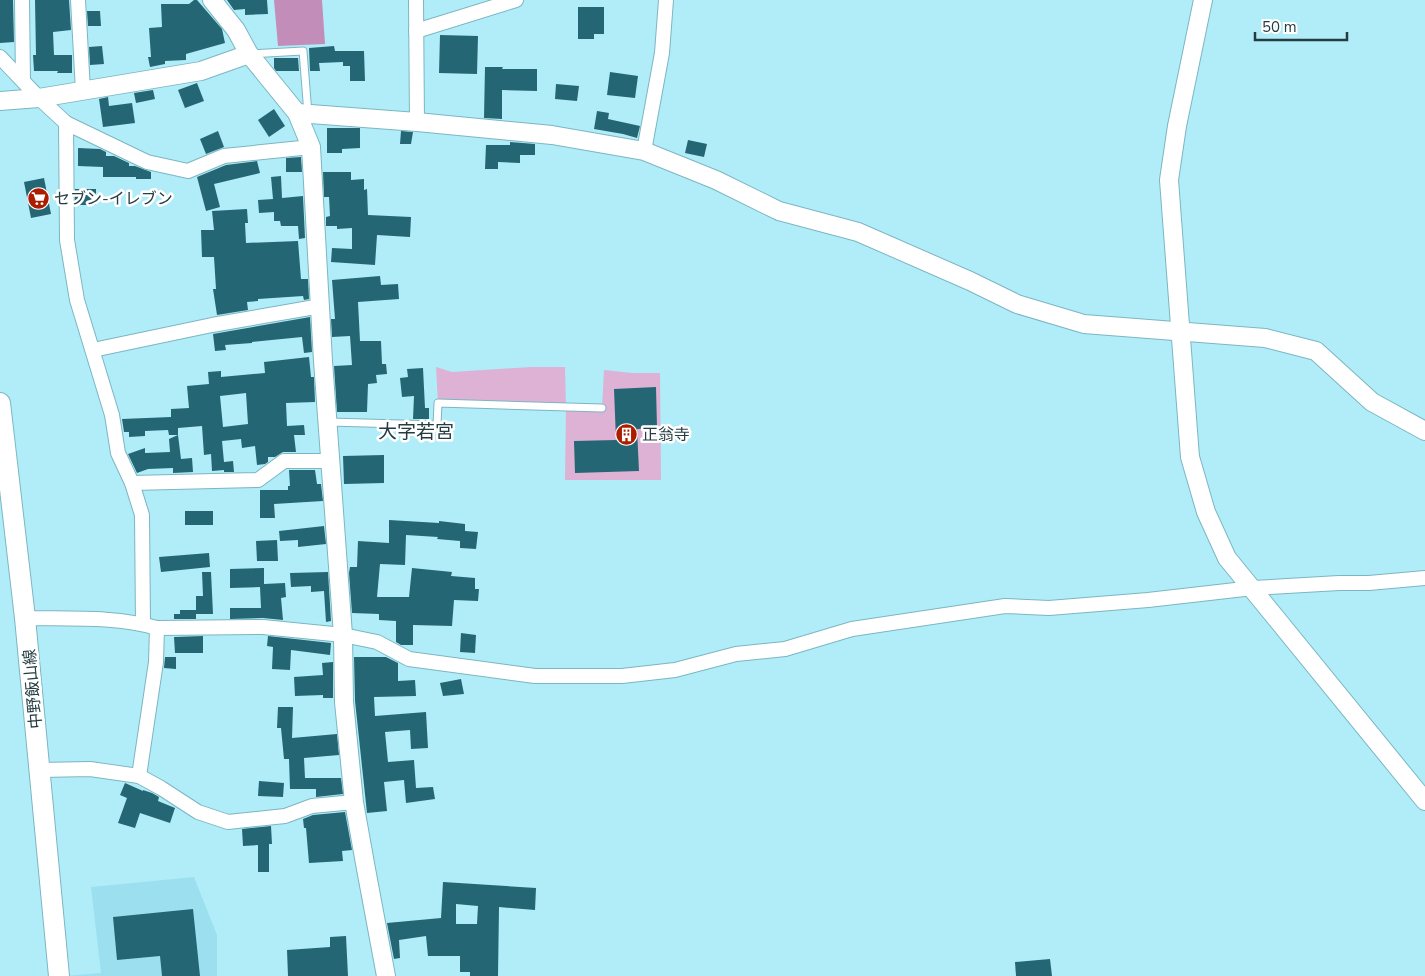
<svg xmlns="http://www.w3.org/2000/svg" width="1425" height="976" font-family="'Nunito Sans','Noto Sans JP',sans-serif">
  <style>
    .built { fill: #9ce0ef }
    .green { fill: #ddb2d5 }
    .forest { fill: #c28db9 }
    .building { fill: #246673; fill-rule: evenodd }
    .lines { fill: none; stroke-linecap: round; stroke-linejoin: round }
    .service-casing { stroke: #7cb6c2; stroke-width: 9 }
    .minor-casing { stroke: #7cb6c2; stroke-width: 16 }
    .tertiary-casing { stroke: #7cb6c2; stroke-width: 20 }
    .secondary-casing { stroke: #7cb6c2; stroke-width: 22 }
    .service { stroke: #fff; stroke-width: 7 }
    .minor { stroke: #fff; stroke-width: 14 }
    .tertiary { stroke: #fff; stroke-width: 18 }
    .secondary { stroke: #fff; stroke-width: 20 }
    .labels { text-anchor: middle; stroke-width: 5; stroke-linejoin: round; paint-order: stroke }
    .poi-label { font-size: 16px; fill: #253d42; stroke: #fff; text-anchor: start }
    .street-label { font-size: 16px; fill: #253d42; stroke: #fff }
    .quarter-label { font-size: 19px; fill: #253d42; stroke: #fff }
  </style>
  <rect width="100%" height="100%" fill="#b1ecf9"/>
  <path class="built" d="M194,877L217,935V976H65L101,973L91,887Z"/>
  <path class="green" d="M436,367L452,372L531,367H565L566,407L602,408L604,370L632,373H660L661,480H565L566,407L438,403Z"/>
  <path class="forest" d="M274,0H322L325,44L278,46Z"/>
  <g class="building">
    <path d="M0,0H13L14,42L0,43Z"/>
    <path d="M35,0H69L71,30L53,32L54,55H72V73H57L58,71H34L33,55H36Z"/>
    <path d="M194,0H197L222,29L225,43L186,54V60L165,61V64L150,67L148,57H151L149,28L162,27L161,4H189Z"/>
    <path d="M227,0H267L268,14L245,15V9L234,10Z"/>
    <path d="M578,7H604V34H594V39H578Z"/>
    <path d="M87,11H100L101,26H88Z"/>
    <path d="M440,35L478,36L477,74L439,73Z"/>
    <path d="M102,46L104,64L90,65L89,47Z"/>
    <path d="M334,46L335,51H364L365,81H350V66H343V62L319,63L320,71H310L309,48Z"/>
    <path d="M274,58H298L299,71H276L274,68Z"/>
    <path d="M485,67H503L502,69H537V91L502,90V119L484,118Z"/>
    <path d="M610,72L638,76L635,98L607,95Z"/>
    <path d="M197,83L204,101L185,108L178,90Z"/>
    <path d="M556,84L579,86L577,101L555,99Z"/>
    <path d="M153,90L155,99L136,103L134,93Z"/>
    <path d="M108,97L109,106L132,103L135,123L103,127L99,99Z"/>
    <path d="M274,109L285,126L269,137L258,120Z"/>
    <path d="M597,111L609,113L608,119L640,126L637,138L623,134L594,129Z"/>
    <path d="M327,128H360V148L342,149V153H327Z"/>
    <path d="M218,131L224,147L206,154L200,139Z"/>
    <path d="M401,131L413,132L411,144H400Z"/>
    <path d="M688,140L707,144L704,157L685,153Z"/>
    <path d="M510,142L535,144V155H520V163L498,162V169H485L486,145H510Z"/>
    <path d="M78,148L100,149L106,152V156H114L129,163V166H135L151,172V179H136V177H103V167L78,166Z"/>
    <path d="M301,157L302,172H286V158Z"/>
    <path d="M257,161L260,173L214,184L220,207L206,211L197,177L226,165Z"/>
    <path d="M323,172H351V180L364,179V190L367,189L368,215L411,217L410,237L377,235L375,265L331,262L332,248L352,249V228L337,229V226H326V217L330,216L329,197H324Z"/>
    <path d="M281,176L282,198L303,196L305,238L299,239L298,226H281L280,221H274V212L259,213L258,200L273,199L271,177Z"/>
    <path d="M44,178L51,214L31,218L24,182Z"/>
    <rect x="75" y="189" width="21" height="16"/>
    <path d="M247,209L248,223H245L246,243L298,241L301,279H308L309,299L304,300L303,296L258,299V301L247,302L248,310L217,315L213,289H216L214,257H202L201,230H214L212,211Z"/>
    <path d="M380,276L381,285L398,284L399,299L358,302L360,341H381L382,364H386L387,374L376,375L377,383L368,384L367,412H337L334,366L352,365L350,336L332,337L331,319H335L332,280Z"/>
    <path d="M310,317L312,352L304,353L302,337L252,342V343L225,345L226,350L215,351L213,334Z"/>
    <path d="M309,357L311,377H314L315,402L286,403L287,426L304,425L305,435H294L296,452H283L275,457H268V462L265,464L257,465L255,446L242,448L241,439L222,441L224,462L233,461L234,472H224V470L212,471L211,454L204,455L202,426L178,428V435H169L168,430L145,431V436L129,437V432H124L122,419L171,417V409L189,408L187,386L209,384L208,372L221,371V377L265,373L264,362ZM246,393L248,424L223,427L220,396Z"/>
    <path d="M423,368L425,408H429V419H413L414,396L402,397L400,378L408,377L407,369Z"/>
    <path d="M656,387L657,428L637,429L639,471L575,473L574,441L616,440L614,389Z"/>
    <path d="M178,435L181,459L192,458L193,472L173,473V468L148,469L137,473L128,454L145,448V453L170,452L169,439Z"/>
    <path d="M384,455V483L344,484L343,456Z"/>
    <path d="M289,470H315L317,484H321L323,501L274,504L275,518H260V490H288V486H290Z"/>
    <rect x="185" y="511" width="28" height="14"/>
    <path d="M389,520L439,523V521L465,524V531L478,532L476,549L460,548V541L437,539L438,537L406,535L405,565L380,564L377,597H409L412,568L452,572L451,576L475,578V589H479L478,601L454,600L452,626L413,625V645H401L396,642V621L379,620V614L352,613L349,573L350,567H357L358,541L389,543Z"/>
    <path d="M324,526L326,544L298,547V540L280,541L279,531Z"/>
    <path d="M277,540L278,561H257L256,541Z"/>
    <path d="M209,553L210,567L161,572L159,557Z"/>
    <path d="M264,568V584L285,583L286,597L281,598L283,620L263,618L230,619V608H261L260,587L230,588V569Z"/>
    <path d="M202,572H211L213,614H196V619H174V614H180V610H196V596H203Z"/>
    <path d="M328,572L331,621L326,622L324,591L311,592V586L291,587L290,573Z"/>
    <path d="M461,633L476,635L475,653L460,652Z"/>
    <path d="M203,636V653H175L174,637Z"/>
    <path d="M268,636L331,643L330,655L291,650L290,670L272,669L273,647L267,646Z"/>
    <path d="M165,657H176V669L164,668Z"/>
    <path d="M354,657H386L398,663V681L415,680L416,696L374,697L375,716L426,712L428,748L411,749L410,730L385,732L388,762L414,760L416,788L433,787L435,799L406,803L404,780L384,782L387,811L367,813L355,701Z"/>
    <path d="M333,662V698H323V695L295,696L294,677L323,675L322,663Z"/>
    <path d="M461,679L464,694L443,696L440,683Z"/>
    <path d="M278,707H293L292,738L337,734L339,755L304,758L305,778H341L343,794L316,797V789H290L289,759H284L281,728H277Z"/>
    <path d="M259,781L284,783L283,797L258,796Z"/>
    <path d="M125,783L143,791V790L152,793L159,797L158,801L175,808L170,823L140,813L135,828L118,823L127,798L120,795Z"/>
    <path d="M345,812L352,850L342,851L343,861L309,863L306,828H304L303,819L313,815Z"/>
    <path d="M271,826L272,844H269V872H258V845L243,846L242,829Z"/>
    <path d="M443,882L536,888L535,910L499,907L498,976H470V972H460V956H428L426,936L399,940L400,958L394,959L387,923L441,918ZM456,904L478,906L477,924H456Z"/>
    <path d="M193,909L200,976H162L160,956L117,960L113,917Z"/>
    <path d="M346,936L348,976H288L287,950L330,947V937Z"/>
    <path d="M1050,959L1052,976H1016L1015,962Z"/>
  </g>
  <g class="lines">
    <defs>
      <g id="service">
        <path d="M250,54L303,51L308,114"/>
        <path d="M329,422L437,425L438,403L602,408"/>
      </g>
      <g id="minor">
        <path d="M22,0L23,81"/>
        <path d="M78,0L83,91"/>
        <path d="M416,0L417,122"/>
        <path d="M416,31L516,0"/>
        <path d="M0,57L39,98L66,123L147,162L188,171L224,156L311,147"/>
        <path d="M66,123L67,240L77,300L112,415L118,453L132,483L142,515L143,624"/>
        <path d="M644,151L662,53L666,0"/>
        <path d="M93,350L212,325L321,306"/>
        <path d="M132,483L258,480L284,461H331"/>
        <path d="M25,618C69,619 115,616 157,628L263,627L343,635L377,642L409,659L535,676H622L675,670L736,654L785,649L852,629L1005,606L1049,608L1148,600L1253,588L1339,583H1369L1425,578"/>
        <path d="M40,770L90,769L139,776L161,788L198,812L228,822L285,816L312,806L354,802"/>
        <path d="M139,776L156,662L157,628"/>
      </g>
      <g id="tertiary">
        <path d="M212,0L236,30L249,54L297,113L311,147L323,361L343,635L344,702L354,802L366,869L386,976"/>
        <path d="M1203,0L1177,126L1169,180L1190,457L1206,512L1227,558L1425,801"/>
        <path d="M0,101L39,98L201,71L249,54"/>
        <path d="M297,113L417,122L552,135L644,151L716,180L779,211L858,232L970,281L1017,304L1084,324L1265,338L1316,351L1372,402L1425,431"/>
      </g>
      <path id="secondary" d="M0,403L25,618L59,976"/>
    </defs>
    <use href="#service" class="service-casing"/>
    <use href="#minor" class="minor-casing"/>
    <use href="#tertiary" class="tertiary-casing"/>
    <use href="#secondary" class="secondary-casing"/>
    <use href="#service" class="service"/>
    <use href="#minor" class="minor"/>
    <use href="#tertiary" class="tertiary"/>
    <use href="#secondary" class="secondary"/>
  </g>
  <defs>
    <symbol id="supermarket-disc" viewBox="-11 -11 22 22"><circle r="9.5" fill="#ac1d00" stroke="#fff"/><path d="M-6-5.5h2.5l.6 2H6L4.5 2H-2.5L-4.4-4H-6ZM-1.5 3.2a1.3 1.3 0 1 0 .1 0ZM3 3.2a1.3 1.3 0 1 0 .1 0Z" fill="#fff"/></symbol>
    <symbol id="building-disc" viewBox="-11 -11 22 22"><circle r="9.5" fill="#ac1d00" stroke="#fff"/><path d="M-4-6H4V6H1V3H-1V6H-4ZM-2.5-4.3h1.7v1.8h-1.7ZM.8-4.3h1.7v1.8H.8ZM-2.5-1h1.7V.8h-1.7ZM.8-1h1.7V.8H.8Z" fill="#fff"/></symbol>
  </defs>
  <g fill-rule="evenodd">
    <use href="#supermarket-disc" x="26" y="186" width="25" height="25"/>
    <use href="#building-disc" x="614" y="422" width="25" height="25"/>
  </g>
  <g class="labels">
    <g class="poi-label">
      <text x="54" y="204">セブン-イレブン</text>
      <text x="642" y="440">正翁寺</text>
    </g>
    <g class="street-label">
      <text transform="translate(32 689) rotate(-95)" y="6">中野飯山線</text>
    </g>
    <g class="quarter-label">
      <text x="416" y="438">大字若宮</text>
    </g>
  </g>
  <path d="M1255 32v8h92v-8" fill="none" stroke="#253d42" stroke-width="2.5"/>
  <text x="1262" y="32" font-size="15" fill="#253d42" stroke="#ffffff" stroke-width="4" paint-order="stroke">50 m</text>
</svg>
